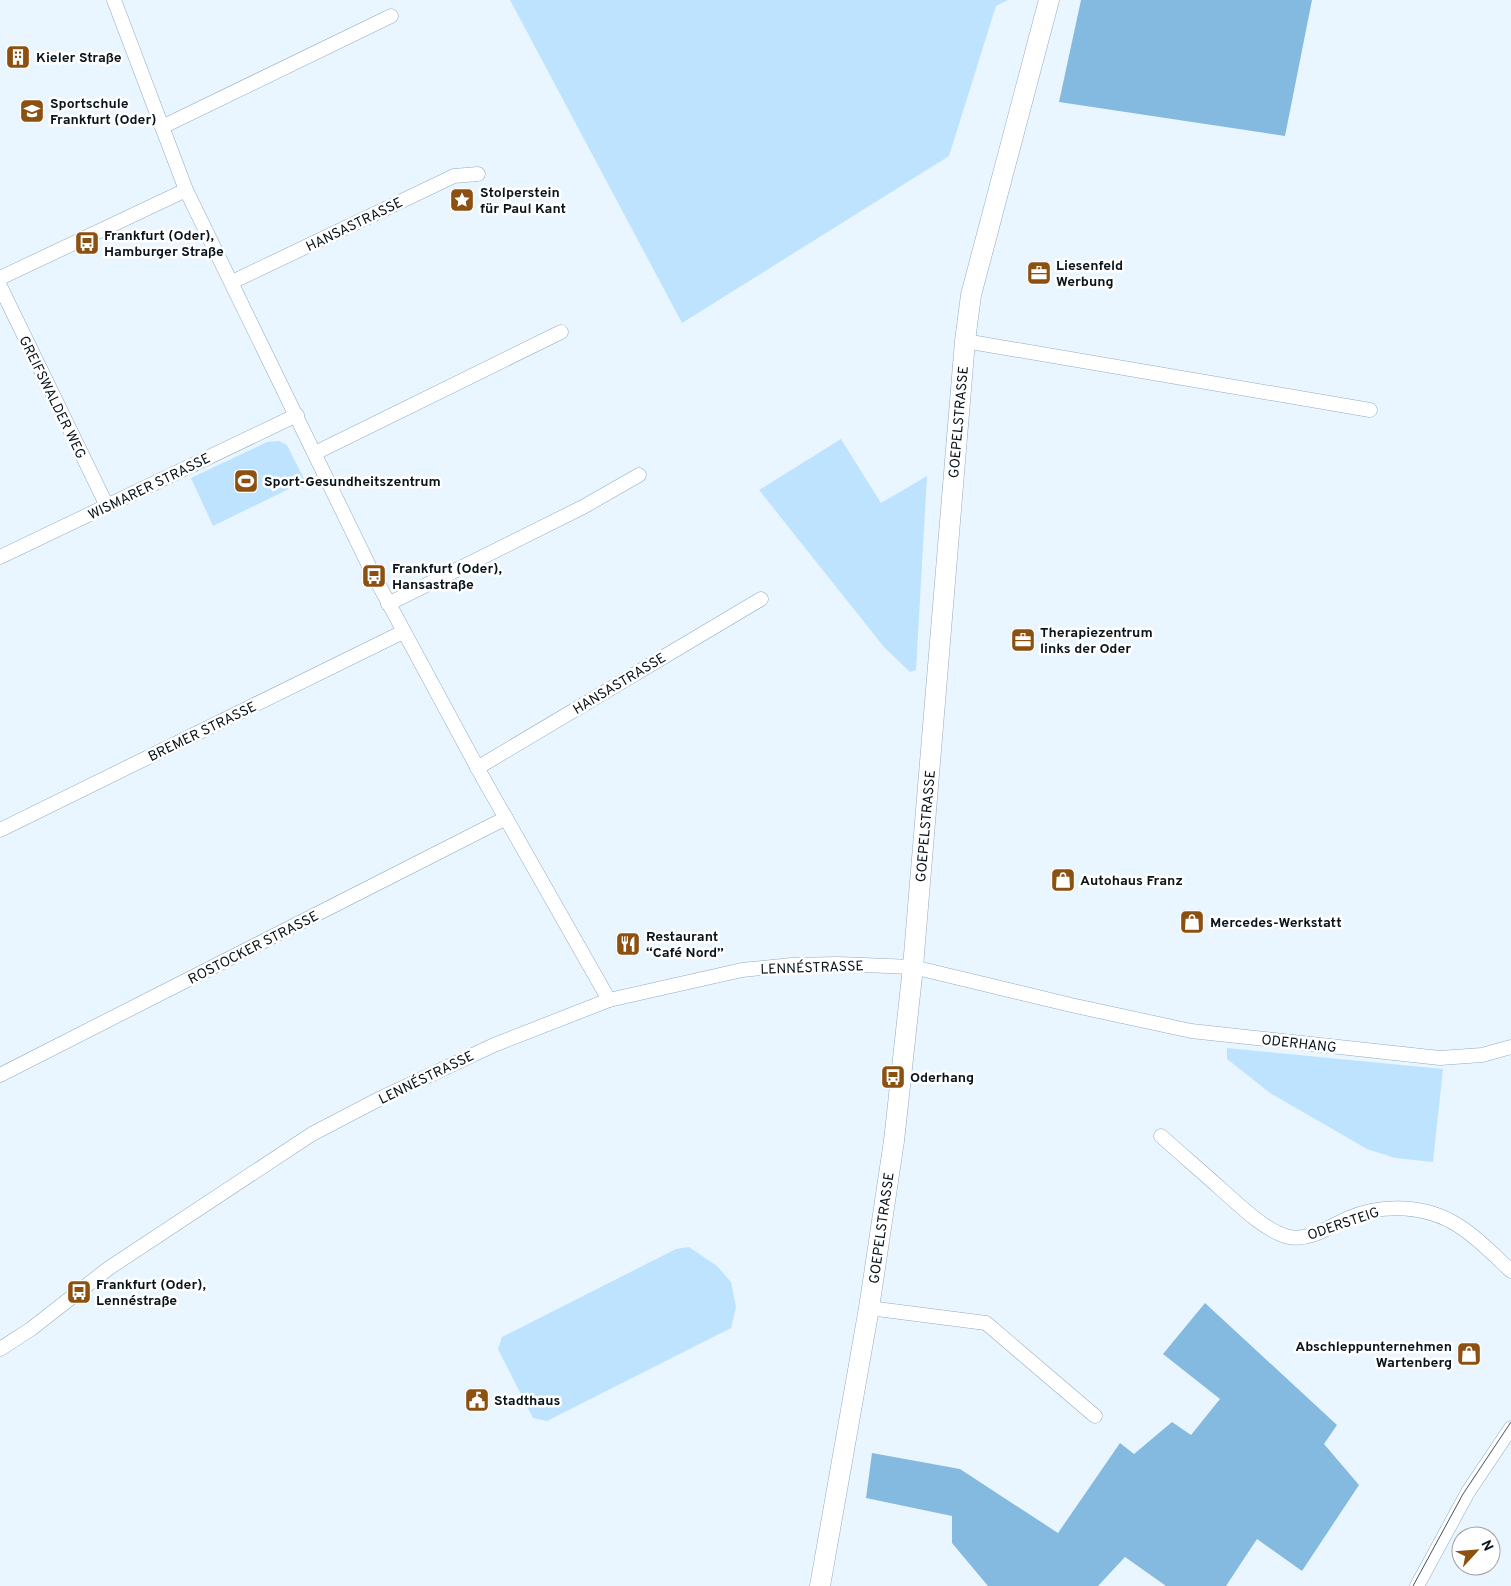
<svg xmlns="http://www.w3.org/2000/svg" width="1511" height="1586" font-family="Overpass,sans-serif">
  <style>
    .green { fill: #bde3ff }
    .forest { fill: #85bae0 }
    .lines { fill: none; stroke-linecap: round; stroke-linejoin: round }
    .street-casing { stroke: #91acc1; stroke-width: 15 }
    .secondary-casing { stroke: #91acc1; stroke-width: 21 }
    .street { stroke: #fff; stroke-width: 14 }
    .secondary { stroke: #fff; stroke-width: 20 }
    .tram { stroke: #47535a; stroke-width: 1 }
    .labels { text-anchor: middle; stroke-width: 5; stroke-linejoin: round; paint-order: stroke }
    .poi-label { font-size: 14px; font-weight: bold; fill: #09141b; stroke: #fff; text-anchor: start }
    .street-label { font-size: 14px; fill: #09141b; stroke: #fff }
  </style>
  <rect width="100%" height="100%" fill="#eaf6ff"/>
  <g class="green">
    <path d="M510,0H1008L996,6L949,156L682,323Z"/>
    <path d="M841,439L881,503L927,476L916,670L910,672L884,647L759,490Z"/>
    <path d="M279,441L287,445L305,481L213,526L191,478L267,442Z"/>
    <path d="M1227,1048L1443,1069L1433,1162L1395,1158L1367,1149L1270,1093L1227,1059Z"/>
    <path d="M689,1247L717,1266L731,1282L736,1307L731,1328L547,1421L533,1418L498,1349L502,1337L676,1249Z"/>
  </g>
  <g class="forest">
    <path d="M1081,0H1312L1285,136L1059,102Z"/>
    <path d="M1205,1303L1337,1425L1324,1444L1359,1485L1302,1571L1257,1539L1226,1586H1166L1125,1557L1098,1586H988L952,1543V1516L866,1498L872,1453L960,1469L1058,1533L1120,1443L1134,1454L1172,1422L1191,1435L1220,1399L1163,1354Z"/>
  </g>
  <g class="lines">
    <defs>
      <g id="street">
        <path d="M114,0L186,190L374,576L483,778L609,1000"/>
        <path d="M162,127L391,16"/>
        <path d="M0,278L186,190"/>
        <path d="M232,282L454,176L478,174"/>
        <path d="M0,286L107,506"/>
        <path d="M965,341L1370,410"/>
        <path d="M315,453L561,332"/>
        <path d="M0,557L297,415"/>
        <path d="M388,604L583,507L639,475"/>
        <path d="M477,768L761,599"/>
        <path d="M0,830L403,632"/>
        <path d="M0,1075L506,818"/>
        <path d="M1161,1136C1181,1154 1201,1171 1221,1189C1238,1204 1266,1232 1289,1237C1311,1241 1330,1226 1349,1218C1384,1203 1427,1205 1459,1226C1477,1237 1495,1256 1511,1271"/>
        <path d="M869,1308L986,1323L1095,1416"/>
        <path d="M0,1349L31,1329L109,1268L312,1134L381,1098L494,1045L609,1000L742,970L792,965L838,964L913,967L1071,1005L1191,1031L1440,1058L1482,1055L1511,1047"/>
        <path d="M1417,1586L1468,1492L1511,1428"/>
      </g>
      <path id="secondary" d="M820,1586L869,1308L894,1141L913,967L965,341L971,295L1049,0"/>
    </defs>
    <use href="#street" class="street-casing"/>
    <use href="#secondary" class="secondary-casing"/>
    <use href="#street" class="street"/>
    <use href="#secondary" class="secondary"/>
    <path class="tram" d="M1413,1586L1463,1494L1511,1422"/>
  </g>
  <defs>
    <symbol id="building-square" viewBox="-11 -11 22 22"><rect x="-9" y="-9" width="18" height="18" rx="4" fill="#8c5010" stroke="#fff"/><path d="M-4-6H4V6H1V3H-1V6H-4ZM-2.5-4.3h1.7v1.8h-1.7ZM.8-4.3h1.7v1.8H.8ZM-2.5-1h1.7V.8h-1.7ZM.8-1h1.7V.8H.8Z" fill="#fff"/></symbol>
    <symbol id="school-square" viewBox="-11 -11 22 22"><rect x="-9" y="-9" width="18" height="18" rx="4" fill="#8c5010" stroke="#fff"/><path d="M0-5L7-2L0 1L-7-2ZM-4 1L0 2.5L4 1V4Q0 6-4 4Z" fill="#fff"/></symbol>
    <symbol id="sight-square" viewBox="-11 -11 22 22"><rect x="-9" y="-9" width="18" height="18" rx="4" fill="#8c5010" stroke="#fff"/><path d="M0-6L1.8-2.2L6-1.7L2.9 1.2L3.7 5.4L0 3.3L-3.7 5.4L-2.9 1.2L-6-1.7L-1.8-2.2Z" fill="#fff"/></symbol>
    <symbol id="bus-square" viewBox="-11 -11 22 22"><rect x="-9" y="-9" width="18" height="18" rx="4" fill="#8c5010" stroke="#fff"/><path d="M-5-6H5V4H4V6H2V4H-2V6H-4V4H-5ZM-3.5-4V0h7V-4ZM-3.5 1.2v1.5H-2V1.2ZM2 1.2v1.5H3.5V1.2Z" fill="#fff"/></symbol>
    <symbol id="office-square" viewBox="-11 -11 22 22"><rect x="-9" y="-9" width="18" height="18" rx="4" fill="#8c5010" stroke="#fff"/><path d="M-6-3h4V-5.5h4V-3h4V5H-6ZM-1-4.5V-3h2v-1.5ZM-6 0V1H6V0Z" fill="#fff"/></symbol>
    <symbol id="stadium-square" viewBox="-11 -11 22 22"><rect x="-9" y="-9" width="18" height="18" rx="4" fill="#8c5010" stroke="#fff"/><path d="M0-5a6.5 5 0 1 0 0 10a6.5 5 0 1 0 0-10ZM-3.5-1.8h7v3.6h-7Z" fill="#fff"/></symbol>
    <symbol id="shop-square" viewBox="-11 -11 22 22"><rect x="-9" y="-9" width="18" height="18" rx="4" fill="#8c5010" stroke="#fff"/><path d="M-5-2.5h2.3a2.7 3.5 0 0 1 5.4 0H5L5.5 6h-11ZM-1.5-2.5h3a1.5 2.3 0 0 0-3 0Z" fill="#fff"/></symbol>
    <symbol id="restaurant-square" viewBox="-11 -11 22 22"><rect x="-9" y="-9" width="18" height="18" rx="4" fill="#8c5010" stroke="#fff"/><path d="M-5-6h1v4h1v-4h1v4h1v-4h1v5L-1.5 .5V6h-2V.5L-5-1ZM5-6V6H3V1.5H1.5Q1.5-4 5-6Z" fill="#fff"/></symbol>
    <symbol id="civic-square" viewBox="-11 -11 22 22"><rect x="-9" y="-9" width="18" height="18" rx="4" fill="#8c5010" stroke="#fff"/><path d="M-.6-6.5H3V-4.5H.6V-3L4-1V1h2V6H-6V1h2V-1L-.6-3ZM-1.2 2.5V6h2.4V2.5Z" fill="#fff"/></symbol>
  </defs>
  <g fill-rule="evenodd">
    <use href="#building-square" x="4" y="43" width="28" height="28"/>
    <use href="#school-square" x="18" y="97" width="28" height="28"/>
    <use href="#sight-square" x="448" y="186" width="28" height="28"/>
    <use href="#bus-square" x="73" y="229" width="28" height="28"/>
    <use href="#office-square" x="1025" y="259" width="28" height="28"/>
    <use href="#stadium-square" x="232" y="467" width="28" height="28"/>
    <use href="#bus-square" x="360" y="562" width="28" height="28"/>
    <use href="#office-square" x="1009" y="626" width="28" height="28"/>
    <use href="#shop-square" x="1049" y="866" width="28" height="28"/>
    <use href="#shop-square" x="1178" y="908" width="28" height="28"/>
    <use href="#restaurant-square" x="614" y="930" width="28" height="28"/>
    <use href="#bus-square" x="879" y="1063" width="28" height="28"/>
    <use href="#bus-square" x="65" y="1278" width="28" height="28"/>
    <use href="#shop-square" x="1455" y="1340" width="28" height="28"/>
    <use href="#civic-square" x="463" y="1386" width="28" height="28"/>
  </g>
  <g class="labels">
    <g class="poi-label">
      <text x="36" y="62">Kieler Straße</text>
      <text x="50" y="108">Sportschule<tspan x="50" dy="16">Frankfurt (Oder)</tspan></text>
      <text x="480" y="197">Stolperstein<tspan x="480" dy="16">für Paul Kant</tspan></text>
      <text x="104" y="240">Frankfurt (Oder),<tspan x="104" dy="16">Hamburger Straße</tspan></text>
      <text x="1056" y="270">Liesenfeld<tspan x="1056" dy="16">Werbung</tspan></text>
      <text x="264" y="486">Sport-Gesundheitszentrum</text>
      <text x="392" y="573">Frankfurt (Oder),<tspan x="392" dy="16">Hansastraße</tspan></text>
      <text x="1040" y="637">Therapiezentrum<tspan x="1040" dy="16">links der Oder</tspan></text>
      <text x="1080" y="885">Autohaus Franz</text>
      <text x="1210" y="927">Mercedes-Werkstatt</text>
      <text x="646" y="941">Restaurant<tspan x="646" dy="16">“Café Nord”</tspan></text>
      <text x="910" y="1082">Oderhang</text>
      <text x="96" y="1289">Frankfurt (Oder),<tspan x="96" dy="16">Lennéstraße</tspan></text>
      <text x="1452" y="1351" text-anchor="end">Abschleppunternehmen<tspan x="1452" dy="16">Wartenberg</tspan></text>
      <text x="494" y="1405">Stadthaus</text>
    </g>
    <g class="street-label">
      <text transform="translate(354 224) rotate(-26)" y="5">HANSASTRASSE</text>
      <text transform="translate(53 397) rotate(64)" y="5">GREIFSWALDER WEG</text>
      <text transform="translate(958 422) rotate(-85)" y="5">GOEPELSTRASSE</text>
      <text transform="translate(149 486) rotate(-26)" y="5">WISMARER STRASSE</text>
      <text transform="translate(619 683) rotate(-31)" y="5">HANSASTRASSE</text>
      <text transform="translate(202 731) rotate(-26)" y="5">BREMER STRASSE</text>
      <text transform="translate(925 826) rotate(-85)" y="5">GOEPELSTRASSE</text>
      <text transform="translate(253 947) rotate(-27)" y="5">ROSTOCKER STRASSE</text>
      <text transform="translate(812 967) rotate(-2)" y="5">LENNÉSTRASSE</text>
      <text transform="translate(1299 1043) rotate(6)" y="5">ODERHANG</text>
      <text transform="translate(426 1077) rotate(-26)" y="5">LENNÉSTRASSE</text>
      <text transform="translate(1343 1223) rotate(-19)" y="5">ODERSTEIG</text>
      <text transform="translate(881 1228) rotate(-82)" y="5">GOEPELSTRASSE</text>
    </g>
  </g>
  <g transform="translate(1476 1551) rotate(64)"><circle r="24" fill="#ffffff" stroke="#9da1a4"/>
  <path d="M0-4L9 19L0 12L-9 19Z" fill="#8c5010"/>
  <text y="-8" font-size="14" font-weight="bold" text-anchor="middle" fill="#09141b">N</text>
  </g>
</svg>
